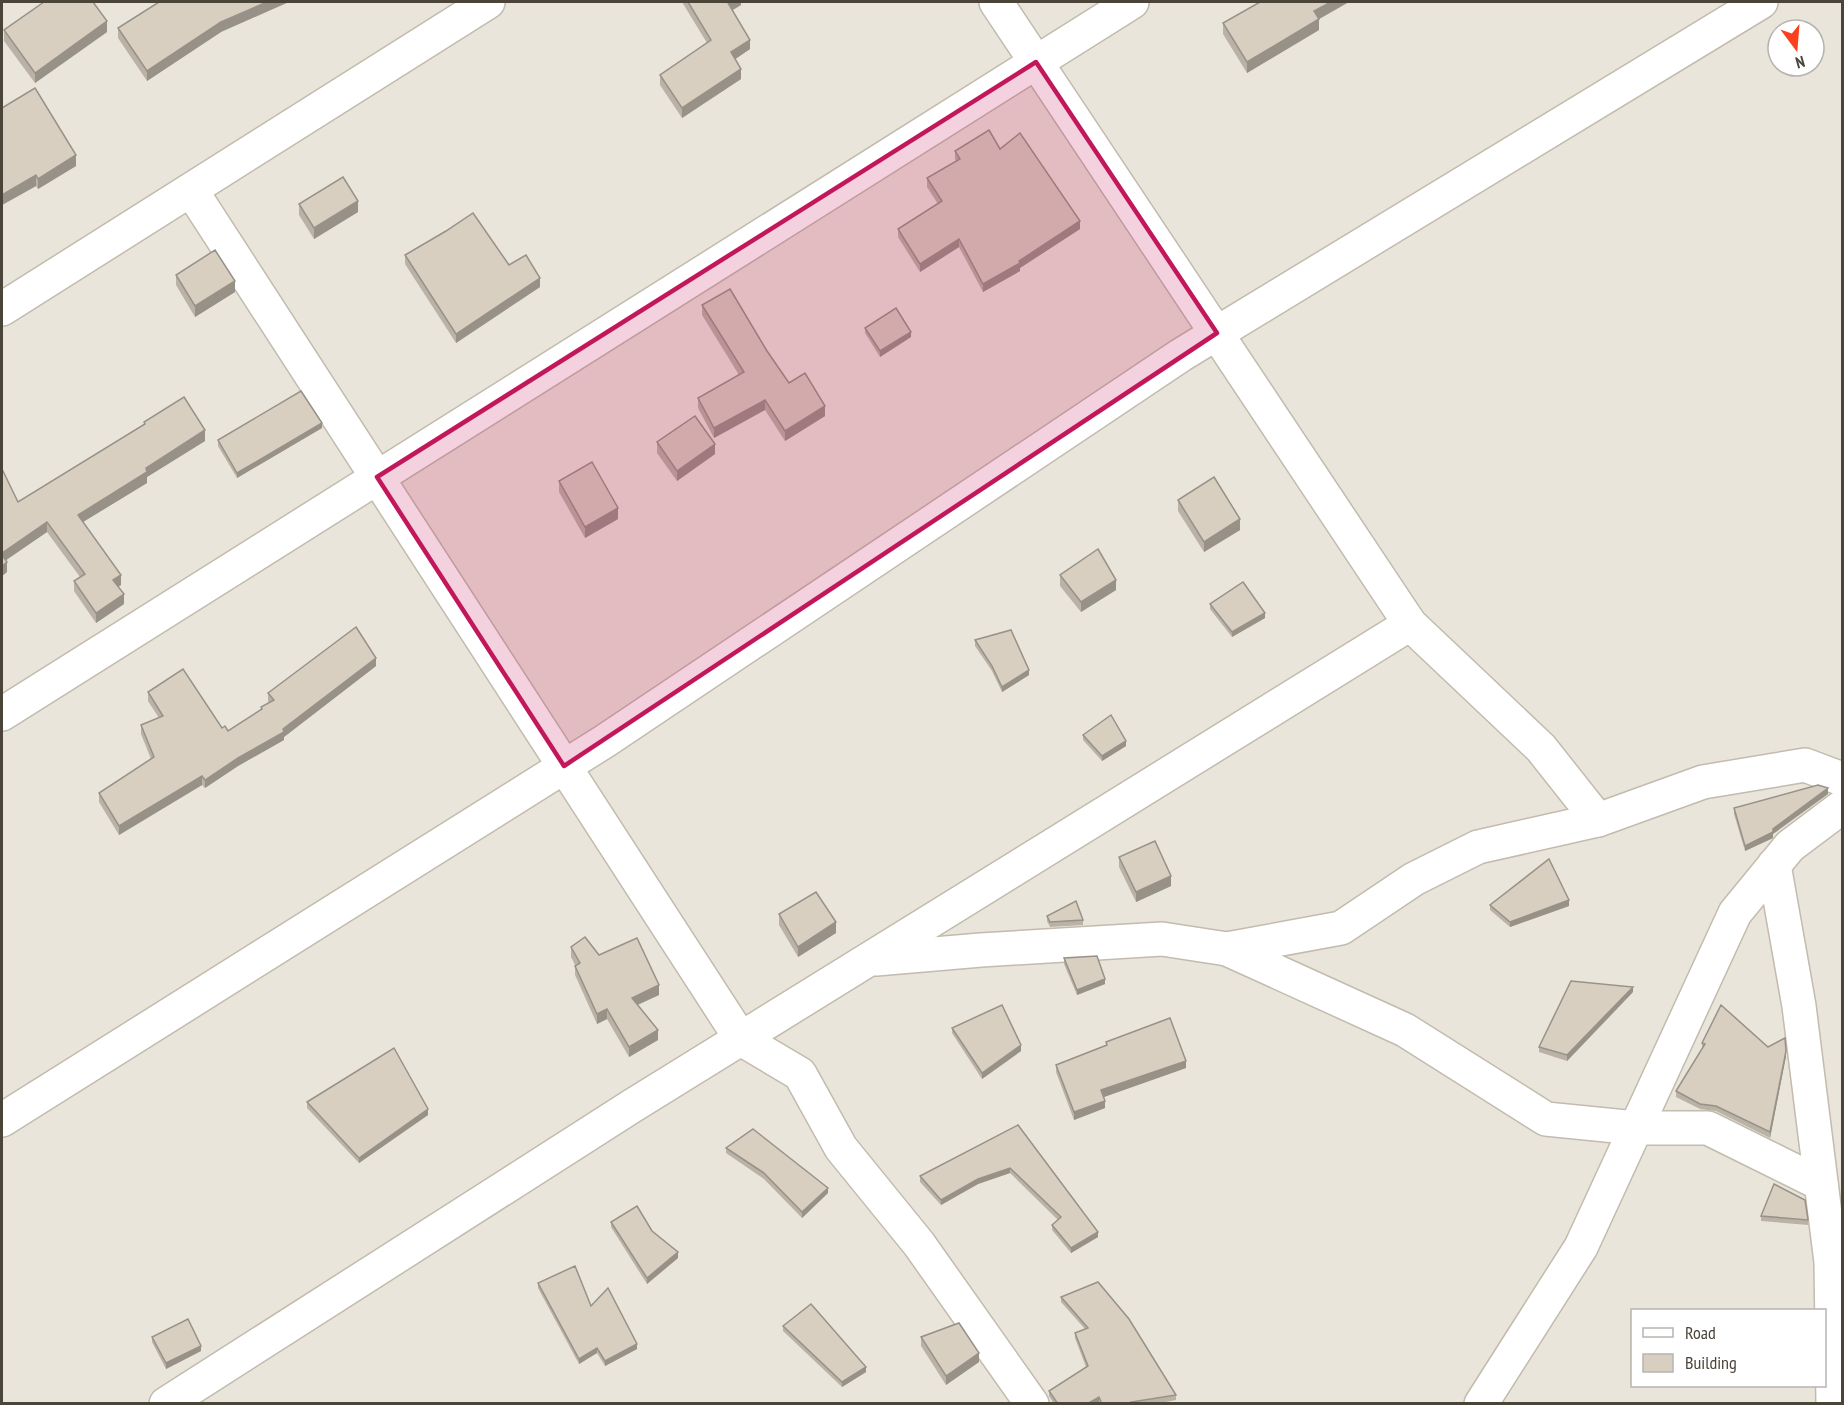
<svg xmlns="http://www.w3.org/2000/svg" width="1844" height="1405" font-family="'PT Sans Narrow',sans-serif">
  <style>
    .residential { fill: #eae5da; fill-rule: evenodd }
    .lines { fill: none; stroke-linecap: round; stroke-linejoin: round }
    .street-casing { stroke: #c2bbae; stroke-width: 36 }
    .street { stroke: #fff; stroke-width: 33 }
    .wall { fill: #bab2a6 }
    .shaded-wall { fill: #979187 }
    .building { fill: #d8cfc1; stroke: #979187; stroke-width: 1.5 }
    .marked { fill: #c2185b; fill-opacity: 0.2; stroke: #c2185b; stroke-width: 4.5; stroke-linejoin: round }
  </style>
  <rect width="100%" height="100%" fill="#f6f3ec"/>
  <path class="residential" d="M2,2H1842V1403H2ZM1778,30H1814V66H1778ZM1632,1310H1824V1386H1632Z"/>
  <g class="lines">
    <defs>
      <g id="street">
        <path d="M996,2L1410,624L1541,748L1598,820L1703,782L1805,765L1842,779"/>
        <path d="M191,190L741,1039L800,1074L841,1148L919,1244L1032,1404"/>
        <path d="M2,309L488,2"/>
        <path d="M2,714L1132,2"/>
        <path d="M1774,865L1799,1006L1831,1262L1833,1404"/>
        <path d="M1227,949L1405,1030L1546,1119L1636,1128H1708L1821,1184"/>
        <path d="M876,959L981,950L1162,939L1227,949L1341,928L1414,879L1478,847L1598,820"/>
        <path d="M2,1120L605,741L1181,355L1761,2"/>
        <path d="M166,1404L632,1106L1410,624"/>
        <path d="M1481,1404L1581,1247L1735,913L1790,846L1842,807"/>
      </g>
    </defs>
    <use href="#street" class="street-casing"/>
    <use href="#street" class="street"/>
  </g>
  <g class="wall">
    <path d="M682,2H741V5L732,10L750,49L735,59L741,79L682,118L660,85V75L707,43Z"/>
    <path d="M1223,23L1319,30L1247,73L1223,34Z"/>
    <path d="M118,28L221,32L147,81L118,38Z"/>
    <path d="M4,30L107,32L35,83L4,41Z"/>
    <path d="M2,108L76,166L38,189L36,186L2,205Z"/>
    <path d="M1000,149L1080,229L1020,268V271L983,292L959,247L920,272L898,237V229L938,204L927,187V178L956,161L955,159V151Z"/>
    <path d="M299,204L358,212L314,239L299,215Z"/>
    <path d="M405,255L509,265L540,287L456,343L405,264Z"/>
    <path d="M176,275L235,292L195,317L176,285Z"/>
    <path d="M702,305L767,351L789,383L825,416L785,441L765,410L714,438L698,408V398L739,375L702,315Z"/>
    <path d="M865,328L911,337L880,357L865,333Z"/>
    <path d="M144,422L205,441L147,477V483L83,522L121,585L118,587L124,604L96,623L74,591V581L80,577L47,532L5,560L7,572L2,576L18,502L144,424Z"/>
    <path d="M322,428L237,478L218,446V440Z"/>
    <path d="M657,442L715,454L677,481L657,453Z"/>
    <path d="M559,481L618,519L585,538L559,492Z"/>
    <path d="M1178,500L1240,530L1204,552L1178,511Z"/>
    <path d="M1060,575L1116,590L1081,612L1060,586Z"/>
    <path d="M1210,604L1265,618L1232,637L1210,609Z"/>
    <path d="M975,640L1029,675L1002,692L992,671L975,646Z"/>
    <path d="M376,666L284,737V740L238,766L205,788L202,785L119,835L99,802V793L151,759L141,734V725L159,718L148,701V692L228,731L261,710V707L269,703L268,701V693Z"/>
    <path d="M1083,735L1126,746L1102,761L1083,740Z"/>
    <path d="M1828,794L1773,834V838L1745,851L1734,814V808Z"/>
    <path d="M1119,857L1171,886L1136,902L1119,867Z"/>
    <path d="M1490,905L1569,906L1510,927L1490,910Z"/>
    <path d="M779,914L836,933L798,957L779,925Z"/>
    <path d="M1047,916L1083,920V925L1050,927L1047,921Z"/>
    <path d="M571,947L599,955L659,995L638,1005L658,1040L629,1057L607,1019L597,1024L575,975V965L571,957Z"/>
    <path d="M1064,958L1105,984L1077,995L1064,964Z"/>
    <path d="M1633,992L1567,1061L1539,1052V1047Z"/>
    <path d="M952,1028L1021,1051L982,1079L952,1033Z"/>
    <path d="M1106,1042L1186,1068L1104,1097L1105,1108L1074,1120L1056,1072V1065L1106,1045Z"/>
    <path d="M1702,1043L1768,1047L1786,1056L1770,1138L1716,1111L1700,1109L1676,1097V1091L1702,1049Z"/>
    <path d="M307,1102L428,1115L359,1163L307,1108Z"/>
    <path d="M1018,1125L1098,1237L1071,1253L1052,1230V1225L1058,1220L1010,1173L978,1184L941,1205L920,1182V1176Z"/>
    <path d="M726,1148L828,1193L802,1218L764,1179L726,1153Z"/>
    <path d="M1761,1216L1808,1220V1225L1761,1221Z"/>
    <path d="M611,1222L652,1231L678,1258L647,1284L611,1227Z"/>
    <path d="M538,1283L591,1306L637,1349L605,1366L597,1353L579,1364L538,1288Z"/>
    <path d="M1061,1297L1176,1395V1400L1155,1404H1100L1099,1403L1098,1404H1054L1049,1396V1391L1086,1367L1075,1338V1333L1085,1329L1061,1302Z"/>
    <path d="M783,1326L866,1372L842,1387L783,1331Z"/>
    <path d="M152,1337L201,1351L166,1369L152,1342Z"/>
    <path d="M921,1337L979,1362L946,1385L921,1346Z"/>
  </g>
  <g class="shaded-wall">
    <path d="M267,2H289L221,32L147,81V71L221,22Z"/>
    <path d="M731,2H741V5L728,13V3Z"/>
    <path d="M1331,2H1349L1314,22V11Z"/>
    <path d="M1319,19V30L1247,73V62Z"/>
    <path d="M107,21V32L35,83V73Z"/>
    <path d="M750,40V49L731,62V52Z"/>
    <path d="M741,69V79L682,118V108Z"/>
    <path d="M76,155V166L38,189V179Z"/>
    <path d="M36,175V186L2,205V195Z"/>
    <path d="M358,201V212L314,239V228Z"/>
    <path d="M1080,221V229L1020,268V271L983,292V284Z"/>
    <path d="M959,239V247L920,272V264Z"/>
    <path d="M540,278V287L456,343V334Z"/>
    <path d="M235,281V292L195,317V306Z"/>
    <path d="M911,332V337L880,357V351Z"/>
    <path d="M765,400V410L714,438V428Z"/>
    <path d="M825,406V416L785,441V431Z"/>
    <path d="M322,423V428L237,478V473Z"/>
    <path d="M205,430V441L147,477V483L78,525V515L146,468Z"/>
    <path d="M715,444V454L677,481V471Z"/>
    <path d="M618,508V519L585,538V527Z"/>
    <path d="M1240,519V530L1204,552V542Z"/>
    <path d="M47,522V532L2,563V553Z"/>
    <path d="M7,562V572L2,576V566Z"/>
    <path d="M121,575V585L113,590V580Z"/>
    <path d="M1116,580V590L1081,612V602Z"/>
    <path d="M124,594V604L96,623V613Z"/>
    <path d="M1265,613V618L1232,637V632Z"/>
    <path d="M376,658V666L284,737V740L238,766L205,788V780L283,729Z"/>
    <path d="M1029,670V675L1002,692V687Z"/>
    <path d="M1126,741V746L1102,761V756Z"/>
    <path d="M202,776V785L119,835V826Z"/>
    <path d="M1828,788V794L1773,834V829Z"/>
    <path d="M1773,832V838L1745,851V846Z"/>
    <path d="M1171,876V886L1136,902V892Z"/>
    <path d="M1569,900V906L1510,927V922Z"/>
    <path d="M836,922V933L798,957V947Z"/>
    <path d="M1105,979V984L1077,995V990Z"/>
    <path d="M659,985V995L632,1007V998Z"/>
    <path d="M1633,987V992L1567,1061V1055Z"/>
    <path d="M607,1009V1019L597,1024V1014Z"/>
    <path d="M658,1030V1040L629,1057V1047Z"/>
    <path d="M1021,1045V1051L982,1079V1073Z"/>
    <path d="M1786,1051V1056L1770,1138V1132Z"/>
    <path d="M1186,1061V1068L1101,1098V1090Z"/>
    <path d="M1105,1101V1108L1074,1120V1112Z"/>
    <path d="M428,1109V1115L359,1163V1158Z"/>
    <path d="M1010,1168V1173L978,1184L941,1205V1200L978,1179Z"/>
    <path d="M828,1188V1193L802,1218V1212Z"/>
    <path d="M1098,1232V1237L1071,1253V1248Z"/>
    <path d="M678,1252V1258L647,1284V1278Z"/>
    <path d="M637,1344V1349L605,1366V1361Z"/>
    <path d="M201,1346V1351L166,1369V1363Z"/>
    <path d="M597,1348V1353L579,1364V1359Z"/>
    <path d="M979,1353V1362L946,1385V1376Z"/>
    <path d="M866,1367V1372L842,1387V1382Z"/>
    <path d="M1099,1397V1403L1098,1404H1087Z"/>
  </g>
  <g class="building">
    <path d="M44,2H93L107,21L35,73L4,30Z"/>
    <path d="M159,2H267L221,22L147,71L118,28Z"/>
    <path d="M688,2H731L728,3L750,40L731,52L741,69L682,108L660,75L711,40Z"/>
    <path d="M1260,2H1331L1314,11L1319,19L1247,62L1223,23Z"/>
    <path d="M35,88L76,155L38,179L36,175L2,195V108Z"/>
    <path d="M989,130L1000,149L1020,133L1080,221L1019,261L1020,263L983,284L959,239L920,264L898,229L942,201L927,178L960,159L955,151Z"/>
    <path d="M343,177L358,201L314,228L299,204Z"/>
    <path d="M473,213L509,265L526,255L540,278L456,334L405,255L446,231Z"/>
    <path d="M215,250L235,281L195,306L176,275Z"/>
    <path d="M730,289L767,351L789,383L805,373L825,406L785,431L765,400L714,428L698,398L744,372L702,305Z"/>
    <path d="M896,308L911,332L880,351L865,328Z"/>
    <path d="M301,391L322,423L237,473L218,440Z"/>
    <path d="M184,397L205,430L146,468L147,472L78,515L121,575L113,580L124,594L96,613L74,581L85,574L47,522L2,553V469L18,502L145,424L144,422Z"/>
    <path d="M695,416L715,444L677,471L657,442Z"/>
    <path d="M592,462L618,508L585,527L559,481Z"/>
    <path d="M1214,477L1240,519L1204,542L1178,500Z"/>
    <path d="M1098,549L1116,580L1081,602L1060,575Z"/>
    <path d="M2,555L7,562L2,566Z"/>
    <path d="M1243,582L1265,613L1232,632L1210,604Z"/>
    <path d="M356,627L376,658L283,729L284,732L238,758L205,780L202,776L119,826L99,793L154,757L141,725L163,716L148,692L183,669L222,728L225,726L228,731L262,709L261,707L274,700L268,693Z"/>
    <path d="M1011,630L1029,670L1002,687L992,666L975,640Z"/>
    <path d="M1111,715L1126,741L1102,756L1083,735Z"/>
    <path d="M1818,785L1828,788L1773,829V832L1745,846L1734,808Z"/>
    <path d="M1155,841L1171,876L1136,892L1119,857Z"/>
    <path d="M1549,859L1569,900L1510,922L1490,905Z"/>
    <path d="M816,892L836,922L798,947L779,914Z"/>
    <path d="M1076,901L1083,920L1050,922L1047,916Z"/>
    <path d="M585,937L599,955L637,938L659,985L632,998L658,1030L629,1047L607,1009L597,1014L575,966L580,963L571,947Z"/>
    <path d="M1097,956L1105,979L1077,990L1064,958Z"/>
    <path d="M1571,981L1633,987L1567,1055L1539,1047Z"/>
    <path d="M1002,1005L1021,1045L982,1073L952,1028Z"/>
    <path d="M1721,1005L1768,1047L1785,1038L1786,1051L1770,1132L1716,1106L1700,1104L1676,1091L1705,1044L1702,1043Z"/>
    <path d="M1170,1018L1186,1061L1101,1090L1105,1101L1074,1112L1056,1065L1107,1045L1106,1042Z"/>
    <path d="M394,1048L428,1109L359,1158L307,1102Z"/>
    <path d="M1018,1125L1098,1232L1071,1248L1052,1225L1061,1217L1010,1168L978,1179L941,1200L920,1176Z"/>
    <path d="M753,1129L828,1188L802,1212L764,1173L726,1148Z"/>
    <path d="M1774,1184L1805,1200L1808,1220L1761,1216Z"/>
    <path d="M637,1206L652,1231L678,1252L647,1278L611,1222Z"/>
    <path d="M575,1266L591,1306L608,1288L637,1344L605,1361L597,1348L579,1359L538,1283Z"/>
    <path d="M1098,1282L1129,1319L1176,1395L1131,1402L1132,1404H1102L1099,1397L1087,1404H1058L1049,1391L1088,1366L1075,1333L1088,1328L1061,1297Z"/>
    <path d="M811,1304L866,1367L842,1382L783,1326Z"/>
    <path d="M188,1319L201,1346L166,1363L152,1337Z"/>
    <path d="M959,1323L979,1353L946,1376L921,1337Z"/>
  </g>
  <path class="marked" d="M1036,62L1217,333L564,766L377,477Z"/>
  <rect width="1844" height="1405" fill="none" stroke="#4b4439" stroke-width="6"/>
  <rect x="1631" y="1309" width="195" height="78" fill="#ffffff" stroke="#b7b4b0" stroke-width="1.5"/>
  <rect x="1643" y="1328" width="30" height="9" fill="#ffffff" stroke="#b7b4b0" stroke-width="1.5"/>
  <text x="1685" y="1339" font-size="18" fill="#4b4439">Road</text>
  <rect x="1643" y="1354" width="30" height="18" fill="#d8cfc1" stroke="#b7b4b0" stroke-width="1.5"/>
  <text x="1685" y="1369" font-size="18" fill="#4b4439">Building</text>
  <g transform="translate(1796 48) rotate(164)"><circle r="28" fill="#ffffff" stroke="#b7b4b0" stroke-width="1.5"/>
  <path d="M0-4.5L10 22L0 15L-10 22Z" fill="#fc3f1d"/>
  <text y="-9" font-size="16" font-weight="bold" text-anchor="middle" fill="#4b4439">N</text>
  </g>
</svg>
